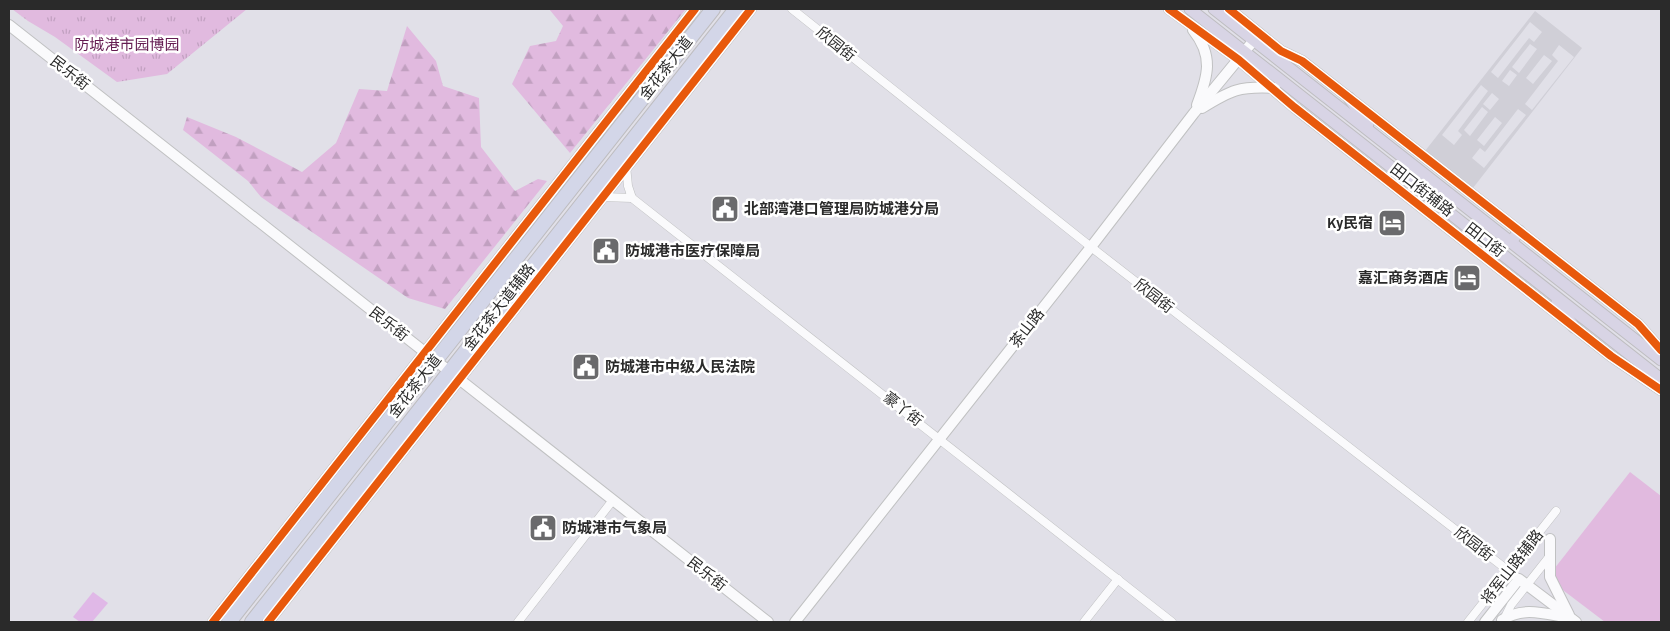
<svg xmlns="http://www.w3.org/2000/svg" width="1670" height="631" font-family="'Archivo Narrow','Noto Sans SC',sans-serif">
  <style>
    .grass { fill: #e1badf }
    .forest { fill: url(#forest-firs) }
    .park { fill: url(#park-tufts) }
    .pitch { fill: #e0b8e7 }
    .plaza { fill: #d0cfd7; fill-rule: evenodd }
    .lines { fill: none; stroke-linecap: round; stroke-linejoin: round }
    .street-casing { stroke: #c0c1c2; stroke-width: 9 }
    .secondary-casing { stroke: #c0c1c2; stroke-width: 12 }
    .primary-casing { stroke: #bebdc0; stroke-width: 13 }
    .highway-casing { stroke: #bebdc0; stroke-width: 16 }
    .street { stroke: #fafafc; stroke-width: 8 }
    .secondary { stroke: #fafafc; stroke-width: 10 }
    .primary { stroke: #d8d4e5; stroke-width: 11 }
    .highway { stroke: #d3d6e8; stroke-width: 14 }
    .cycleway-casing { stroke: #fff; stroke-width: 11 }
    .cycleway { stroke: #e8590c; stroke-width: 8 }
    .labels { text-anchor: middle; stroke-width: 5; stroke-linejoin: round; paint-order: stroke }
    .street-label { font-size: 15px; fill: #2a2a2a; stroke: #fff }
    .park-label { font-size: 15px; fill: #651d52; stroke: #fff }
    .poi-label { font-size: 15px; font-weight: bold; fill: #2a2a2a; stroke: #fff; text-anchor: start }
  </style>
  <defs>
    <pattern id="forest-firs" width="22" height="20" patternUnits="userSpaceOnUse" patternTransform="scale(1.25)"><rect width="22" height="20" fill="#e1badf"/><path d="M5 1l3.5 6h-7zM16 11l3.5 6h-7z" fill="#c1a0c0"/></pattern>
    <pattern id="park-tufts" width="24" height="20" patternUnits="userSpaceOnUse" patternTransform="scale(1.25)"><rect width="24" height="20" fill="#e1badf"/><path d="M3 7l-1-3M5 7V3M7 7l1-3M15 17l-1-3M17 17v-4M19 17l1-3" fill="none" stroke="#c1a0c0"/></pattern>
  </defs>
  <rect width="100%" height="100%" fill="#e1e0e8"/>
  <path class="grass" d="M1630,472L1661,496V622H1605L1547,578Z"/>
  <g class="forest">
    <path d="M549,9H686L570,153L512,84L530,46L556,41L563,26Z"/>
    <path d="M407,26L436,61L443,86L479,98L481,147L515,191L538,179L547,181L445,309L408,298L261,197L248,181L183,130L187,117L236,137L302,172L336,143L359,89L387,91Z"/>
  </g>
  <path class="park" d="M12,9H247L167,74L117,82L55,37L28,21Z"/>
  <path class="pitch" d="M93,592L108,603L92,622H80L73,617Z"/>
  <path class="plaza" d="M1535,11L1582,48L1473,188L1425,151ZM1530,22L1542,32L1534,42L1529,38L1498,78L1491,72ZM1530,44L1537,49L1519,73L1512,67ZM1559,45L1574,57L1532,110L1525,104L1558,61L1552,55ZM1544,55L1552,61L1533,84L1526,78ZM1510,70L1517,75L1509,86L1502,81ZM1481,85L1488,91L1458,131L1462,135L1454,145L1442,135ZM1492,93L1499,99L1490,110L1483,104ZM1482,107L1488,112L1470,136L1464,130ZM1518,109L1526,115L1484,168L1472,158L1480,148L1485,152ZM1495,117L1502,123L1484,146L1477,140Z"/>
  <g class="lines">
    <defs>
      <g id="street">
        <path d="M792,9L1091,247L1519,579"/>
        <path d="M593,189L603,197L632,198L628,186L626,166"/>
        <path d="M632,198L1172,622"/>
        <path d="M1504,619L1511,605L1549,557"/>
        <path d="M518,622L613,500"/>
        <path d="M1084,622L1118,579"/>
        <path d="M1468,622L1556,511"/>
      </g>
      <g id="secondary">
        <path d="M1169,9L1239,60L1294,107L1611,356L1661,390"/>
        <path d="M1229,9L1281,51L1302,61L1638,324L1661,350"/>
        <path d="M9,25L768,622"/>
        <path d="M1193,30C1214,56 1208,76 1197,105"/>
        <path d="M1202,108C1231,90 1239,86 1275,88"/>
        <path d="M1550,539V577L1569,615"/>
        <path d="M1502,620C1524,606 1545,614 1569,618"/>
        <path d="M213,622L695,9"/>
        <path d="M268,622L751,9"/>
        <path d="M795,622L1091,247L1194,113L1259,34"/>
        <path d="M1485,622L1519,579L1576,622"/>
      </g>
      <g id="primary">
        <path d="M1190,9L1661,379"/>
        <path d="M1214,9L1661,360"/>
        <path d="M1349,98L1368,124"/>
        <path d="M1511,242L1519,231"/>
        <path d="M1557,302L1574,327"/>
      </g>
      <g id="highway">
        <path d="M229,622L713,9"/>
        <path d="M252,622L736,9"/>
      </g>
    </defs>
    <use href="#street" class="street-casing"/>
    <use href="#secondary" class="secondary-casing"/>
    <use href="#primary" class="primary-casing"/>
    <use href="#highway" class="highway-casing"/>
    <use href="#street" class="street"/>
    <use href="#secondary" class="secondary"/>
    <use href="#primary" class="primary"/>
    <use href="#highway" class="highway"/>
    <defs>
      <g id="cycleway">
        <path d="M1169,9L1239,60L1294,107L1611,356L1661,390"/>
        <path d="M1229,9L1281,51L1302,61L1638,324L1661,350"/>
        <path d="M213,622L695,9"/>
        <path d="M268,622L751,9"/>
      </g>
    </defs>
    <use href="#cycleway" class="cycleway-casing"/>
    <use href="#cycleway" class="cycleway"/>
  </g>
  <defs>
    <symbol id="civic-square" viewBox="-11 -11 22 22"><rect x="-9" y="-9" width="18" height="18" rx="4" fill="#6a6a6c" stroke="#fff"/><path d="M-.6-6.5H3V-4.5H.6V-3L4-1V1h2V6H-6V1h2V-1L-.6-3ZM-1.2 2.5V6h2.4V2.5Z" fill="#fff"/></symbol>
    <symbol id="hotel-square" viewBox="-11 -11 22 22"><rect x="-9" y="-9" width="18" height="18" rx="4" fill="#6a6a6c" stroke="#fff"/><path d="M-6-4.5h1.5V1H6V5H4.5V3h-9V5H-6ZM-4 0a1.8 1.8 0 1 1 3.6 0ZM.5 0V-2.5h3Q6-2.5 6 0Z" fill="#fff"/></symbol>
  </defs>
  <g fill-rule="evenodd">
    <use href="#civic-square" x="709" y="193" width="32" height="32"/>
    <use href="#hotel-square" x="1376" y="207" width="32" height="32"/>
    <use href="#civic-square" x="590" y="235" width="32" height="32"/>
    <use href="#hotel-square" x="1451" y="262" width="32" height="32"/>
    <use href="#civic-square" x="570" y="351" width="32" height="32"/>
    <use href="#civic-square" x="527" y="512" width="32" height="32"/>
  </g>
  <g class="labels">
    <g class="street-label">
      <text transform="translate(836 44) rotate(39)" y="5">欣园街</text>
      <text transform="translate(666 68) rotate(-52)" y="5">金花茶大道</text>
      <text transform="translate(70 73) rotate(38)" y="5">民乐街</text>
      <text transform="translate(1422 190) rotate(38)" y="5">田口街辅路</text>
      <text transform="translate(1485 240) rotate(38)" y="5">田口街</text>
      <text transform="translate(1154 296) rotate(38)" y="5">欣园街</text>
      <text transform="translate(499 307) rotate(-52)" y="5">金花茶大道辅路</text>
      <text transform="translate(389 324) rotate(38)" y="5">民乐街</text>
      <text transform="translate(1027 328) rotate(-52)" y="5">茶山路</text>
      <text transform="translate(415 386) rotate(-52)" y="5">金花茶大道</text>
      <text transform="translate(903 409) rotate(38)" y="5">豪丫街</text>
      <text transform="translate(1474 544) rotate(38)" y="5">欣园街</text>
      <text transform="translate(1512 567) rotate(-52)" y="5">将军山路辅路</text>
      <text transform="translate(707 574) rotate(38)" y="5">民乐街</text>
    </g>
    <g class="park-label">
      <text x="127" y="50">防城港市园博园</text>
    </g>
    <g class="poi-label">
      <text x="744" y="214">北部湾港口管理局防城港分局</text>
      <text x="1373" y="228" text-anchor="end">Ky民宿</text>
      <text x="625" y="256">防城港市医疗保障局</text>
      <text x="1448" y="283" text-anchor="end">嘉汇商务酒店</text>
      <text x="605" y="372">防城港市中级人民法院</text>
      <text x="562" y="533">防城港市气象局</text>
    </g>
  </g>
  <rect width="1670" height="631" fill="none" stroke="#2a2a2a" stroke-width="20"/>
</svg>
